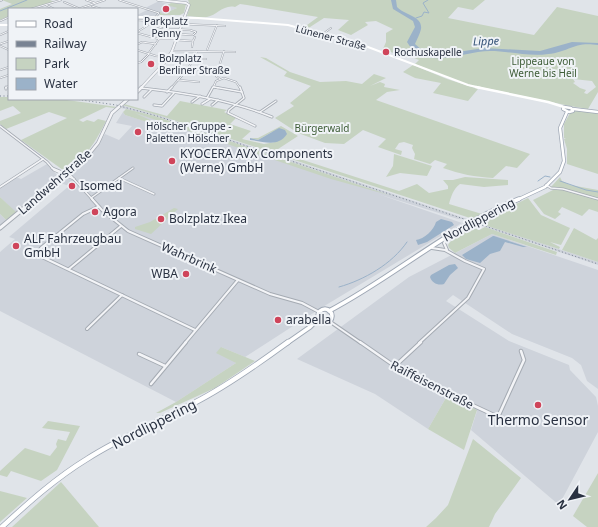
<svg xmlns="http://www.w3.org/2000/svg" width="598" height="527" font-family="'Noto Sans',sans-serif">
  <style>
    .built { fill: #ced3db }
    .green { fill: #c6d3c1; fill-rule: evenodd }
    .water { fill: #9bb2c9 }
    .lines { fill: none; stroke-linecap: round; stroke-linejoin: round }
    .stream { stroke: #9bb2c9; stroke-width: 1 }
    .minor-far3-casing { stroke: #a5abb3; stroke-width: 2 }
    .minor-far2-casing { stroke: #a5abb3; stroke-width: 3 }
    .minor-far1-casing { stroke: #a5abb3; stroke-width: 4 }
    .minor-casing { stroke: #a5abb3; stroke-width: 4.5 }
    .tertiary-far2-casing { stroke: #a5abb3; stroke-width: 3 }
    .tertiary-far1-casing { stroke: #a5abb3; stroke-width: 4 }
    .tertiary-casing { stroke: #a5abb3; stroke-width: 5 }
    .primary-far2-casing { stroke: #9fa8b5; stroke-width: 4 }
    .primary-far1-casing { stroke: #9fa8b5; stroke-width: 5.5 }
    .primary-casing { stroke: #9fa8b5; stroke-width: 6 }
    .minor-far3 { stroke: #f3f4f7; stroke-width: 1 }
    .minor-far2 { stroke: #f3f4f7; stroke-width: 1.5 }
    .minor-far1 { stroke: #f3f4f7; stroke-width: 2 }
    .minor { stroke: #f3f4f7; stroke-width: 2.5 }
    .tertiary-far2 { stroke: #f3f4f7; stroke-width: 2 }
    .tertiary-far1 { stroke: #f3f4f7; stroke-width: 2.5 }
    .tertiary { stroke: #f3f4f7; stroke-width: 3 }
    .secondary-far1 { stroke: #fff; stroke-width: 2 }
    .secondary { stroke: #fff; stroke-width: 2.5 }
    .primary-far2 { stroke: #fff; stroke-width: 2.5 }
    .primary-far1 { stroke: #fff; stroke-width: 3.5 }
    .primary { stroke: #fff; stroke-width: 4.5 }
    .rail { stroke: #798393; stroke-width: 1; stroke-dasharray: 1 2.5; stroke-linecap: butt }
    .poi-dot { fill: #cf445a; stroke: #f0f3f7; stroke-width: 1.5 }
    .labels { text-anchor: middle; stroke-width: 4; stroke-linejoin: round; paint-order: stroke }
    .far-poi-label { font-size: 10px; fill: #293141; stroke: #f0f3f7; text-anchor: start }
    .far-street-label { font-size: 10px; fill: #293141; stroke: #f0f3f7 }
    .far-park-label { font-size: 10px; fill: #3d5c36; stroke: #f0f3f7 }
    .far-water-label { font-size: 11px; font-style: italic; fill: #325075; stroke: #f0f3f7 }
    .poi-label { font-size: 12px; fill: #293141; stroke: #f0f3f7; text-anchor: start }
    .street-label { font-size: 12px; fill: #293141; stroke: #f0f3f7 }
    .near-poi-label { font-size: 14px; fill: #293141; stroke: #f0f3f7 }
    .near-street-label { font-size: 14px; fill: #293141; stroke: #f0f3f7 }
  </style>
  <rect width="100%" height="100%" fill="#e0e4e9"/>
  <g class="built">
    <path d="M159,1L177,8L163,14L158,13L157,16L137,17V15L149,9L145,8Z"/>
    <path d="M124,106L164,117L467,219H458L378,194L462,223L321,308L245,357L221,347L236,363L176,402L0,311V252L15,239L9,237L69,186L58,182L0,231V214L6,220L15,212L0,197V187L16,177L21,179L47,164L59,177L63,178L91,154L105,134L119,140L132,126L116,123L123,112L125,115L151,123L150,125L170,130L129,111L392,196L155,116L121,108Z"/>
    <path d="M482,224L598,262V265L485,227L481,225Z"/>
    <path d="M492,234L598,270V389L587,381L581,365L572,358L512,334L453,295L446,301L509,341L569,365L570,370L596,397L598,406V432L559,505L471,430L477,411L447,396L428,429L375,394L297,359L409,277Z"/>
  </g>
  <g class="green">
    <path d="M2,0H50L54,2L29,9H9V16L0,20V9L12,4Z"/>
    <path d="M188,0H485L473,10L458,7L448,18L534,35L557,7L598,16V92L588,109L570,106L461,83L415,64L419,60L402,53L396,54L383,49L386,42V33L393,29L376,21L365,22L368,25L351,35L338,30L349,20L324,18L307,29L303,28L318,17L247,5L240,4L235,7C224,4 217,15 207,17C201,18 193,16 187,16L190,5ZM573,79L592,81L596,87L587,94L584,93L586,90L580,88L573,83L575,82Z"/>
    <path d="M171,3L186,4L184,13L180,15H160V12L163,14L177,8L167,5Z"/>
    <path d="M260,57L266,58L290,72L320,82L346,81L362,84L374,74L386,78L370,86L380,82L385,84L384,87L400,90L387,92L376,100L530,154L517,168L506,166L493,178C475,177 460,174 443,168L447,164L435,160L430,164L414,159L415,154L412,148L413,145L404,142L399,143L395,149L402,151L401,155L378,147L386,139L363,130L344,144L325,143L298,133L275,118L294,106L290,103L311,86L284,76L287,72Z"/>
    <path d="M413,65L447,79L478,89L468,101L433,93L441,83L415,78L403,72Z"/>
    <path d="M0,97H9V99H60L117,107L114,108L106,107L79,120L83,122L87,120L94,122L98,119L106,121C96,141 85,161 63,170L21,140L67,118L49,112L6,129L0,124V121L21,113L13,106L0,111Z"/>
    <path d="M180,101L227,110L224,112L236,118L230,124L251,131L242,139L264,144L275,142L272,132L258,140L250,138H258L281,126L298,136L275,151L399,191L417,184L429,193L448,189V186L443,180H453L465,177L508,180V185L484,187L460,184C453,189 451,197 449,204L482,214L473,219L164,117L122,105L124,104L167,116Z"/>
    <path d="M126,109L155,116L392,196L331,179L135,113L174,131L150,125V123L125,115L123,112Z"/>
    <path d="M580,110L598,112V174L567,164V149L564,139H566L564,138V124L570,113H568Z"/>
    <path d="M394,154L432,166L427,176L400,173L386,177L393,166Z"/>
    <path d="M560,177L562,181L570,185L598,190V199L563,189L551,187Z"/>
    <path d="M562,189L598,200V212L589,209L582,216L562,207L558,212L561,214L555,219L544,214L533,200L553,190Z"/>
    <path d="M0,197L16,212L6,220L0,214Z"/>
    <path d="M528,198L541,215L570,228L561,245L550,242L560,247L559,249L478,223Z"/>
    <path d="M174,208L178,209L151,234L135,229V227L150,222Z"/>
    <path d="M472,227L479,230L485,227L557,252L556,255L492,234L455,253L449,248L448,245L450,242Z"/>
    <path d="M574,228L596,240L598,238V262L562,250Z"/>
    <path d="M221,347L255,361L215,388L160,413H156L176,402L236,363L216,353Z"/>
    <path d="M447,396L477,410L464,450L428,429Z"/>
    <path d="M48,421L80,426L57,470L41,481L11,471L7,477L0,475V471L25,448L50,456L57,447L56,444L58,439L66,441L70,432L42,428Z"/>
    <path d="M473,439L521,478L495,514L489,527H426L436,518L448,505Z"/>
    <path d="M598,473V527H587L573,516Z"/>
    <path d="M61,482L99,527H12Z"/>
    <path d="M0,491L27,498L0,522Z"/>
  </g>
  <g class="water">
    <path d="M391,0H396L397,7C404,15 423,16 421,29C420,34 417,39 415,44L423,51L438,55L484,48L540,51L572,42L598,43V45C574,41 569,52 548,54C529,57 509,51 490,51C464,51 424,72 407,42L415,27L413,21L393,9Z"/>
    <path d="M279,128L285,130L287,134C278,148 263,141 250,140V138L258,140Z"/>
    <path d="M441,219L452,222L454,225L427,242L418,245L416,240C424,239 434,230 436,222Z"/>
    <path d="M493,236H494L527,247H523L505,242L500,251L490,254L480,263L466,259L462,255Z"/>
    <path d="M455,264L458,268L450,275L444,284C438,286 432,283 430,277L431,275L449,265Z"/>
  </g>
  <g class="lines">
    <g class="stream">
      <path d="M0,11L27,0"/>
      <path d="M416,18L422,16L424,12L429,13L423,3L428,0"/>
      <path d="M538,181L545,176L550,177"/>
      <path d="M560,181L586,190L598,192"/>
      <path d="M339,287C364,280 392,264 407,242"/>
    </g>
    <defs>
      <g id="minor-far3">
        <path d="M86,0L95,3"/>
        <path d="M119,0L159,13L150,24L137,32"/>
        <path d="M0,1L2,0"/>
        <path d="M64,2L78,8"/>
        <path d="M46,5L54,9"/>
        <path d="M92,6L101,9"/>
        <path d="M31,9L61,0"/>
        <path d="M78,9L105,0"/>
        <path d="M137,20L153,21"/>
        <path d="M0,21L9,17"/>
        <path d="M149,24L162,28"/>
        <path d="M182,24L225,26"/>
        <path d="M168,29L190,30L196,32L193,35L178,34"/>
        <path d="M137,33L159,39H177"/>
        <path d="M323,34L331,28"/>
        <path d="M0,35L9,31"/>
        <path d="M176,40L193,41L195,37"/>
        <path d="M0,44L9,41"/>
        <path d="M138,44L142,42L156,44"/>
        <path d="M0,46L9,50"/>
        <path d="M192,47L193,41"/>
        <path d="M137,50L156,56L169,57"/>
        <path d="M207,50L217,25"/>
        <path d="M172,51L235,52"/>
        <path d="M148,54L159,39"/>
        <path d="M193,59H206"/>
        <path d="M137,63L141,62L149,54"/>
        <path d="M188,69L203,70"/>
        <path d="M0,70L9,67"/>
        <path d="M0,78L9,75"/>
        <path d="M220,79L216,76L224,51"/>
        <path d="M178,80L199,82"/>
        <path d="M214,87L218,88"/>
        <path d="M5,88L9,86"/>
        <path d="M171,88L188,69L197,51"/>
        <path d="M213,88L216,81L224,78L236,82L240,88"/>
      </g>
      <g id="minor-far2">
        <path d="M214,87L242,92"/>
        <path d="M240,87L244,98L229,110L228,113L255,126"/>
        <path d="M141,88C186,93 230,100 272,117"/>
        <path d="M6,89V87"/>
        <path d="M167,92L172,87"/>
        <path d="M144,97L151,90"/>
        <path d="M207,98L213,87"/>
        <path d="M192,102L200,96"/>
        <path d="M202,104L210,99"/>
        <path d="M154,105L162,106L174,93"/>
        <path d="M212,105L218,100"/>
        <path d="M260,112L276,101"/>
        <path d="M0,126L47,162L54,170L74,179"/>
        <path d="M52,168L71,176L93,200"/>
        <path d="M119,178L133,168"/>
        <path d="M546,185L551,188L563,189L598,199"/>
        <path d="M0,187L43,159"/>
        <path d="M91,198L119,178L154,194"/>
      </g>
      <g id="minor-far1">
        <path d="M92,199L102,210L128,231L270,294L302,303L319,312"/>
        <path d="M98,207L83,214L41,248L39,252L40,256L195,330"/>
        <path d="M447,238L444,243L447,250"/>
        <path d="M69,269L121,226"/>
        <path d="M329,321L361,343"/>
        <path d="M87,329L122,295"/>
        <path d="M185,343L238,280"/>
        <path d="M419,343L468,298L484,269L465,261L445,250L432,248"/>
      </g>
      <g id="minor">
        <path d="M360,342L406,374L498,417L524,360L521,351"/>
        <path d="M139,354L165,366"/>
        <path d="M394,367L421,342"/>
        <path d="M151,384L186,342"/>
      </g>
      <path id="tertiary-far2" d="M141,88L166,61L172,51L189,5L186,3L158,0"/>
      <g id="tertiary-far1">
        <path d="M137,92L142,87"/>
        <path d="M34,200L89,154L98,143L112,113L128,99"/>
      </g>
      <path id="tertiary" d="M0,228L35,199"/>
      <g id="primary-far2">
        <path d="M564,107L571,108L573,111L569,112L563,109Z"/>
        <path d="M573,109L598,112"/>
        <path d="M517,200L545,187L560,172L564,161L560,128L567,112"/>
      </g>
      <g id="primary-far1">
        <circle cx="325" cy="316" r="7"/>
        <path d="M329,311C394,277 450,226 519,199"/>
        <path d="M287,343L310,327L318,319"/>
      </g>
      <path id="primary" d="M2,527C29,502 56,478 87,459C121,437 159,422 194,403C227,386 258,364 288,342"/>
    </defs>
    <use href="#minor-far3" class="minor-far3-casing"/>
    <use href="#minor-far2" class="minor-far2-casing"/>
    <use href="#minor-far1" class="minor-far1-casing"/>
    <use href="#minor" class="minor-casing"/>
    <use href="#tertiary-far2" class="tertiary-far2-casing"/>
    <use href="#tertiary-far1" class="tertiary-far1-casing"/>
    <use href="#tertiary" class="tertiary-casing"/>
    <use href="#primary-far2" class="primary-far2-casing"/>
    <use href="#primary-far1" class="primary-far1-casing"/>
    <use href="#primary" class="primary-casing"/>
    <use href="#minor-far3" class="minor-far3"/>
    <use href="#minor-far2" class="minor-far2"/>
    <use href="#minor-far1" class="minor-far1"/>
    <use href="#minor" class="minor"/>
    <use href="#tertiary-far2" class="tertiary-far2"/>
    <use href="#tertiary-far1" class="tertiary-far1"/>
    <use href="#tertiary" class="tertiary"/>
    <g class="secondary-far1">
      <path d="M137,17L198,18L288,25L368,47L468,85L481,88"/>
      <path d="M0,25H9"/>
    </g>
    <path class="secondary" d="M476,87L548,102L564,107"/>
    <use href="#primary-far2" class="primary-far2"/>
    <use href="#primary-far1" class="primary-far1"/>
    <use href="#primary" class="primary"/>
    <g class="rail">
      <path d="M0,96H9"/>
      <path d="M75,99L116,105L157,116L598,264"/>
    </g>
  </g>
  <g class="poi-dot">
    <circle cx="166" cy="9" r="4"/>
    <circle cx="386" cy="52" r="4"/>
    <circle cx="151" cy="64" r="4"/>
    <circle cx="138" cy="132" r="4"/>
    <circle cx="172" cy="161" r="4"/>
    <circle cx="72" cy="186" r="4"/>
    <circle cx="95" cy="212" r="4"/>
    <circle cx="161" cy="219" r="4"/>
    <circle cx="16" cy="246" r="4"/>
    <circle cx="186" cy="274" r="4"/>
    <circle cx="278" cy="320" r="4"/>
    <circle cx="538" cy="405" r="4"/>
  </g>
  <g class="labels">
    <g class="far-poi-label">
      <text x="166" y="25" text-anchor="middle">Parkplatz<tspan x="166" dy="12">Penny</tspan></text>
      <text x="394" y="56">Rochuskapelle</text>
      <text x="159" y="62">Bolzplatz<tspan x="159" dy="12">Berliner Straße</tspan></text>
      <text x="146" y="130">Hölscher Gruppe -<tspan x="146" dy="12">Paletten Hölscher</tspan></text>
    </g>
    <g class="far-street-label">
      <text transform="translate(331 37) rotate(15)" y="4">Lünener Straße</text>
    </g>
    <g class="far-park-label">
      <text x="543" y="65">Lippeaue von<tspan x="543" dy="12">Werne bis Heil</tspan></text>
      <text x="322" y="132">Bürgerwald</text>
    </g>
    <g class="far-water-label">
      <text transform="translate(486 41) rotate(-2)" y="4">Lippe</text>
    </g>
    <g class="poi-label">
      <text x="180" y="158">KYOCERA AVX Components<tspan x="180" dy="14">(Werne) GmbH</tspan></text>
      <text x="80" y="190">Isomed</text>
      <text x="103" y="216">Agora</text>
      <text x="169" y="223">Bolzplatz Ikea</text>
      <text x="24" y="243">ALF Fahrzeugbau<tspan x="24" dy="14">GmbH</tspan></text>
      <text x="178" y="278" text-anchor="end">WBA</text>
      <text x="286" y="324">arabella</text>
    </g>
    <g class="street-label">
      <text transform="translate(55 182) rotate(-41)" y="4">Landwehrstraße</text>
      <text transform="translate(479 220) rotate(-28)" y="4">Nordlippering</text>
      <text transform="translate(189 258) rotate(24)" y="4">Wahrbrink</text>
      <text transform="translate(432 385) rotate(27)" y="4">Raiffeisenstraße</text>
    </g>
    <g class="near-poi-label">
      <text x="538" y="425">Thermo Sensor</text>
    </g>
    <g class="near-street-label">
      <text transform="translate(154 424) rotate(-27)" y="5">Nordlippering</text>
    </g>
  </g>
  <rect x="8" y="8" width="130" height="92" fill="#f0f3f7" stroke="#a0a5ae"/>
  <rect x="16" y="21" width="20" height="6" fill="#ffffff" stroke="#a0a5ae"/>
  <text x="44" y="28" font-size="12" fill="#293141">Road</text>
  <rect x="16" y="41" width="20" height="6" fill="#798393" stroke="#a0a5ae"/>
  <text x="44" y="48" font-size="12" fill="#293141">Railway</text>
  <rect x="16" y="58" width="20" height="12" fill="#c6d3c1" stroke="#a0a5ae"/>
  <text x="44" y="68" font-size="12" fill="#293141">Park</text>
  <rect x="16" y="78" width="20" height="12" fill="#9bb2c9" stroke="#a0a5ae"/>
  <text x="44" y="88" font-size="12" fill="#293141">Water</text>
  <g transform="translate(570 499) rotate(235)" stroke="#f0f3f7" stroke-width="3" paint-order="stroke">
  <path d="M0-3L7 15L0 10L-7 15Z" fill="#293141"/>
  <text y="-6" font-size="11" font-weight="bold" text-anchor="middle" fill="#293141">N</text>
  </g>
</svg>
